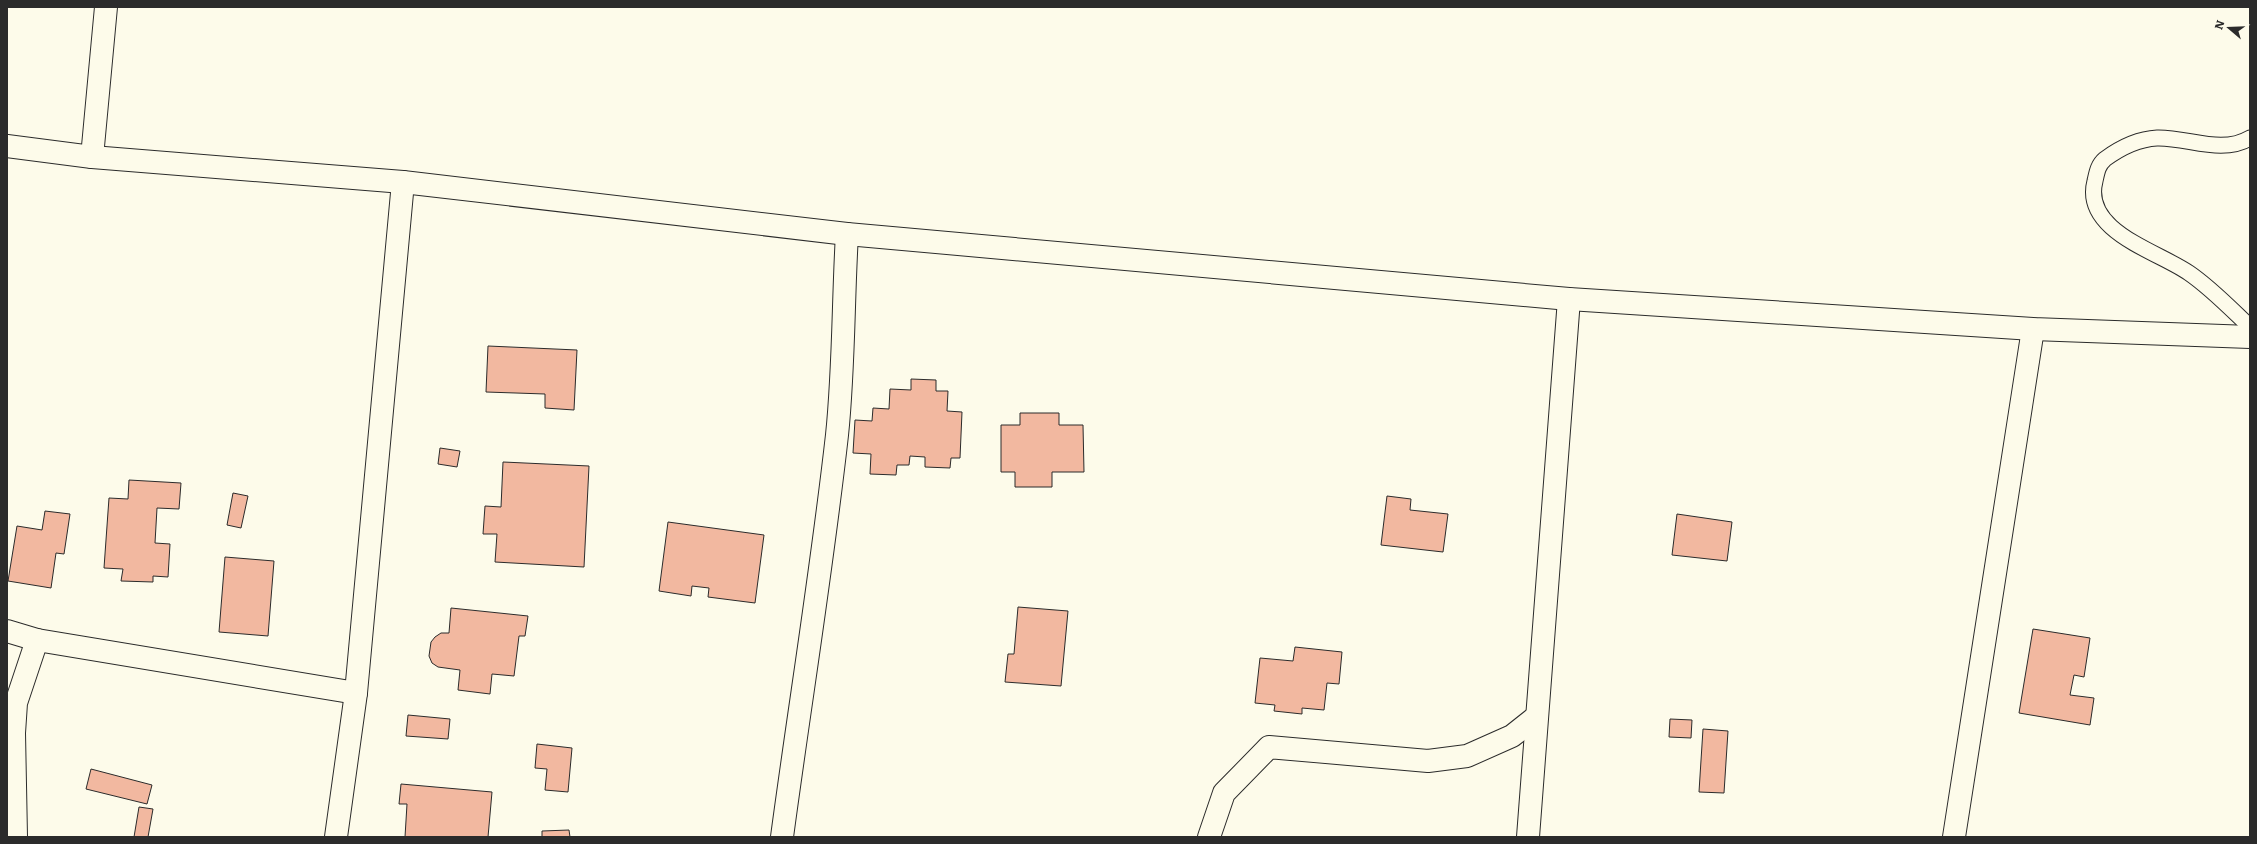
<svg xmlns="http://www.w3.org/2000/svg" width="2257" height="844" font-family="Literata,serif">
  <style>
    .building { fill: #f2b8a0; stroke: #2b2b2b }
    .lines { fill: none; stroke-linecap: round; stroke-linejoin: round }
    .service-casing { stroke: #2b2b2b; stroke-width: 17 }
    .minor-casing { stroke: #2b2b2b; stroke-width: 24 }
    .service { stroke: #fdfbea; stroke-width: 15 }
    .minor { stroke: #fdfbea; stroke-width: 22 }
  </style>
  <rect width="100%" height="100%" fill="#fdfbea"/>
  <g class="building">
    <path d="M488,346L577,350L574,410L545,408V394L486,392Z"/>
    <path d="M911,379L936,380V391H948L947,411L962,412L960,458H951L950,468L925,467V457L910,456L909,465H897L896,475L870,474L871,454L853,453L855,420L872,421L873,408L889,409L890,389L911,390Z"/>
    <path d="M1020,413H1059V425H1083L1084,472H1052V487H1015V472H1001V425H1020Z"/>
    <path d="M440,448L460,451L457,467L438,464Z"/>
    <path d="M503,462L589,466L584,567L495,562L497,534H483L485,506L501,507Z"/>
    <path d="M129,480L181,483L179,509L157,508L155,543L170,544L168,577L153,576V582L121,581L123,569L104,568L109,498L128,499Z"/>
    <path d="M233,493L248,496L241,528L227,525Z"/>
    <path d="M1387,496L1411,499L1410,510L1448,514L1443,552L1381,545Z"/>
    <path d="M45,511L70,514L64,554L56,553L51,588L8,581L17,526L42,530Z"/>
    <path d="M1677,514L1732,522L1727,561L1672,555Z"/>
    <path d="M668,522L764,535L755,603L708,597L709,588L692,586L691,596L659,591Z"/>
    <path d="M225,557L274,561L268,636L219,632Z"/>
    <path d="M1018,607L1068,611L1061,686L1005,682L1008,654H1014Z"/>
    <path d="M451,608L528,616L525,636H519L514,676L492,674L490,694L458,690L460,670L438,667L432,663L429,656L431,642L435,637L441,633H449Z"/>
    <path d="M2033,629L2090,638L2084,677L2074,675L2070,695L2094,698L2090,725L2019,713Z"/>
    <path d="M1295,647L1342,652L1339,684L1327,683L1324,710L1302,708V714L1274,711L1275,705L1255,703L1260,658L1293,661Z"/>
    <path d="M408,715L450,719L448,739L406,736Z"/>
    <path d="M1670,719L1692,720L1691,738L1669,737Z"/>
    <path d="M1703,729L1728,731L1724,793L1699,792Z"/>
    <path d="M537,744L572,748L568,792L545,790L547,769L535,768Z"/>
    <path d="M91,769L152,785L147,804L86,789Z"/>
    <path d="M401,784L492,792L488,837H405L407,804H399Z"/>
    <path d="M139,807L153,809L148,837H134Z"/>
    <path d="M569,830L570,837H542V831Z"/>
  </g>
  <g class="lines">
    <defs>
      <path id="service" d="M2250,138C2221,155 2188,137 2157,138C2137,139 2120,148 2105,159C2098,165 2097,172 2095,181C2082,231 2157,251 2189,273C2211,288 2231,309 2250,327"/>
      <g id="minor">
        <path d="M7,146L92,157L403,182L847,234L1569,299L2033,329L2250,337"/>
        <path d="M92,157L106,7"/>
        <path d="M7,631L37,640L356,693"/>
        <path d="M16,837L14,733L16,703L37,640"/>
        <path d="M336,837L356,693L403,182"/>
        <path d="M782,837C800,703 822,569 837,435C844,368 843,301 847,234"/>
        <path d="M1209,837L1224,793L1269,747L1428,761L1467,756L1512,736L1536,717"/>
        <path d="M1528,837L1569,299"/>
        <path d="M1954,837L2033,329"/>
      </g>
    </defs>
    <use href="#service" class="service-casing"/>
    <use href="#minor" class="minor-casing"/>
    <use href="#service" class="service"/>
    <use href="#minor" class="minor"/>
  </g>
  <rect width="2257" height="844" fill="none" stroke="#2b2b2b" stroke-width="16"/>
  <g transform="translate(2229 28) rotate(289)" stroke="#fdfbea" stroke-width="3" paint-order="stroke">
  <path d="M0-3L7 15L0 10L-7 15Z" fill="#2b2b2b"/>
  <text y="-6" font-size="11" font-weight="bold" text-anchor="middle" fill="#2b2b2b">N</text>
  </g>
</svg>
